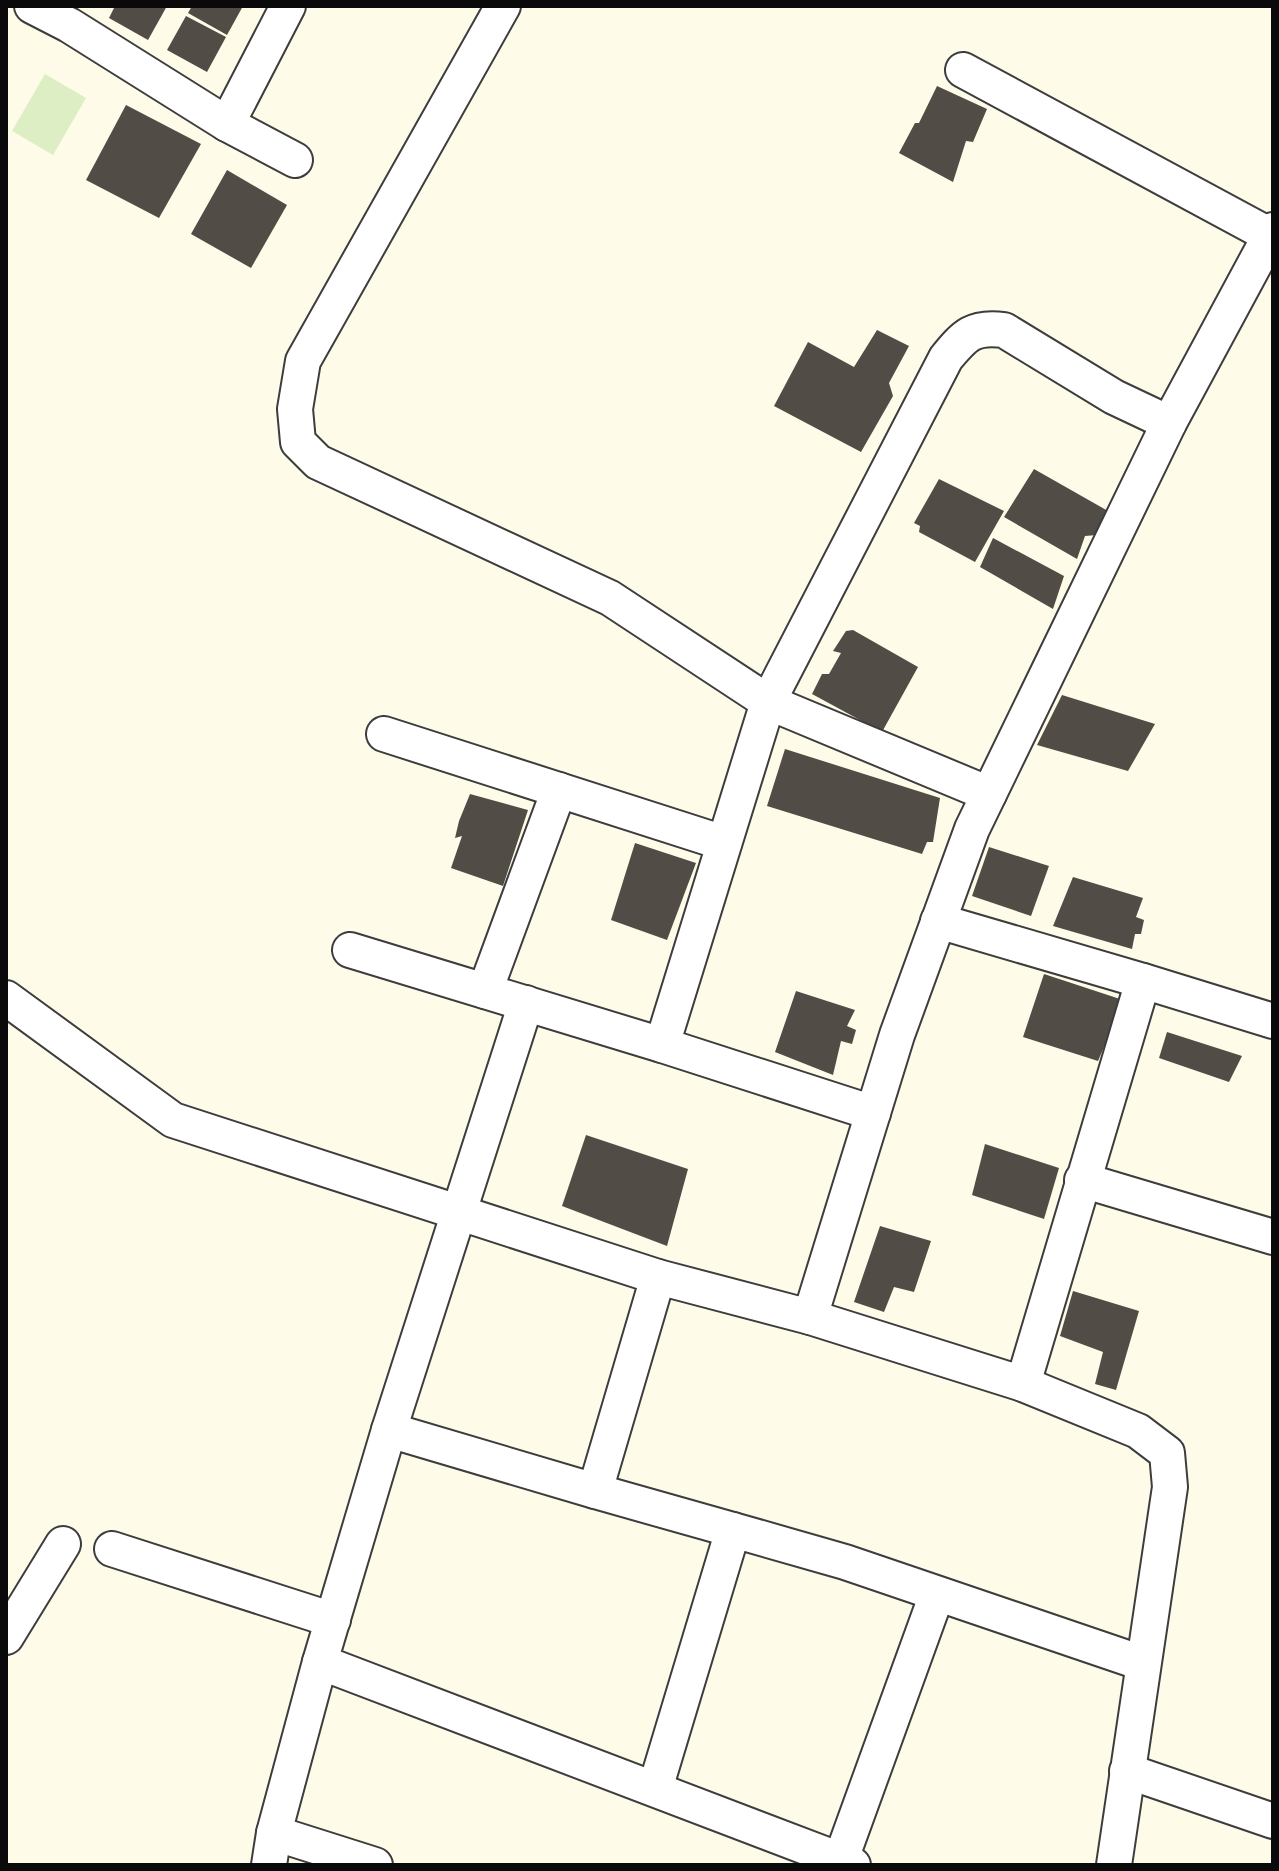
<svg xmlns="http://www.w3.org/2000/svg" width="1279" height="1871" font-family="Lora,serif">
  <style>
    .pitch { fill: #ddeec5 }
    .building { fill: #524c47 }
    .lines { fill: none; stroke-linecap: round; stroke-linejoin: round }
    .street-casing { stroke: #3d3d3d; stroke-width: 38 }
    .street { stroke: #fff; stroke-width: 34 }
  </style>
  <rect width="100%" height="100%" fill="#fefce8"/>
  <path class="pitch" d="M45,74L86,98L53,155L12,131Z"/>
  <g class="building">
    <path d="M115,6H167L148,40L109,18Z"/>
    <path d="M192,6H243L227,35L188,13Z"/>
    <path d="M186,16L226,37L207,72L167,50Z"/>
    <path d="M937,86L987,109L973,142L966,141L953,182L899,153L915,123H919Z"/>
    <path d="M126,105L201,144L159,218L86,180Z"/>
    <path d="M227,170L287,205L251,268L191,234Z"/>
    <path d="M877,330L909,346L889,383L893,396L861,452L774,406L808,342L854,367Z"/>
    <path d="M1034,469L1108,511L1097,535L1085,536L1077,559L1004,517Z"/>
    <path d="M939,479L1004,511L975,562L919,532L920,526L914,523Z"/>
    <path d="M993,538L1064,576L1053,609L980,567Z"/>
    <path d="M853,630L918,667L882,732L812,694L822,674H829L841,653L833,651L846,631Z"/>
    <path d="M1062,695L1155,724L1128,771L1037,745Z"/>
    <path d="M785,749L940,798L933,842H927L922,854L767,806Z"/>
    <path d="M470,794L528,810L503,886L451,868L462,836L455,838L459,821Z"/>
    <path d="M635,843L696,863L667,940L611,920Z"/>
    <path d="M989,847L1049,866L1031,916L972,896Z"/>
    <path d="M1073,877L1143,898L1136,917L1144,920L1141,934H1135L1132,949L1053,926Z"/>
    <path d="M1044,974L1123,1000L1108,1047H1104L1098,1061L1023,1037Z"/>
    <path d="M796,991L855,1010L847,1026L856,1030L852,1044L841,1041L833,1075L775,1052Z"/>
    <path d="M1167,1032L1242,1056L1229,1082L1159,1058Z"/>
    <path d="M586,1135L688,1169L667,1246L562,1206Z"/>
    <path d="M985,1144L1059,1168L1044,1219L972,1195Z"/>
    <path d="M880,1226L931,1241L914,1292L894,1287L884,1312L854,1302Z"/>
    <path d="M1073,1291L1139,1311L1116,1390L1095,1384L1103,1352L1060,1336Z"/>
  </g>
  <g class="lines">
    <defs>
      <g id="street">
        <path d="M32,6L69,25L227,124"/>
        <path d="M288,6L227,124L295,160"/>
        <path d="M503,6L303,361L295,409L298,442L318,462L610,598L768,702L989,794"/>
        <path d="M963,70L1273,237"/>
        <path d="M384,734L724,843"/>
        <path d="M350,950L662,1045"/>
        <path d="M1143,981L1273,1021"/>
        <path d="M485,991L559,790"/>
        <path d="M6,998L173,1120L658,1277L810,1317L897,1035L972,829L1169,423L1273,230"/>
        <path d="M526,1003L389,1430L320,1662L853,1865"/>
        <path d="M873,1113L662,1045L768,702L946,358C965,335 973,326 1004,330L1114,397L1169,423"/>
        <path d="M1082,1180L1273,1237"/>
        <path d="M810,1317L1023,1384L1143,981L938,921"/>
        <path d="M1023,1384L1138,1431L1167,1453L1170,1487L1114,1865"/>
        <path d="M389,1430L595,1491L658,1277"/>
        <path d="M595,1491L733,1530"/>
        <path d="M112,1549L333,1620"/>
        <path d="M6,1637L63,1544"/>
        <path d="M320,1662L274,1833L375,1865"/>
        <path d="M1127,1771L1273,1821"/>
        <path d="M655,1789L733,1530L845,1562L1142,1663"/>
        <path d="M841,1859L937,1594"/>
        <path d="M269,1865L274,1833"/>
      </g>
    </defs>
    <use href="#street" class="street-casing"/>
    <use href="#street" class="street"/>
  </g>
  <rect width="1279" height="1871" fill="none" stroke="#0a0a0a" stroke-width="16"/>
</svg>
